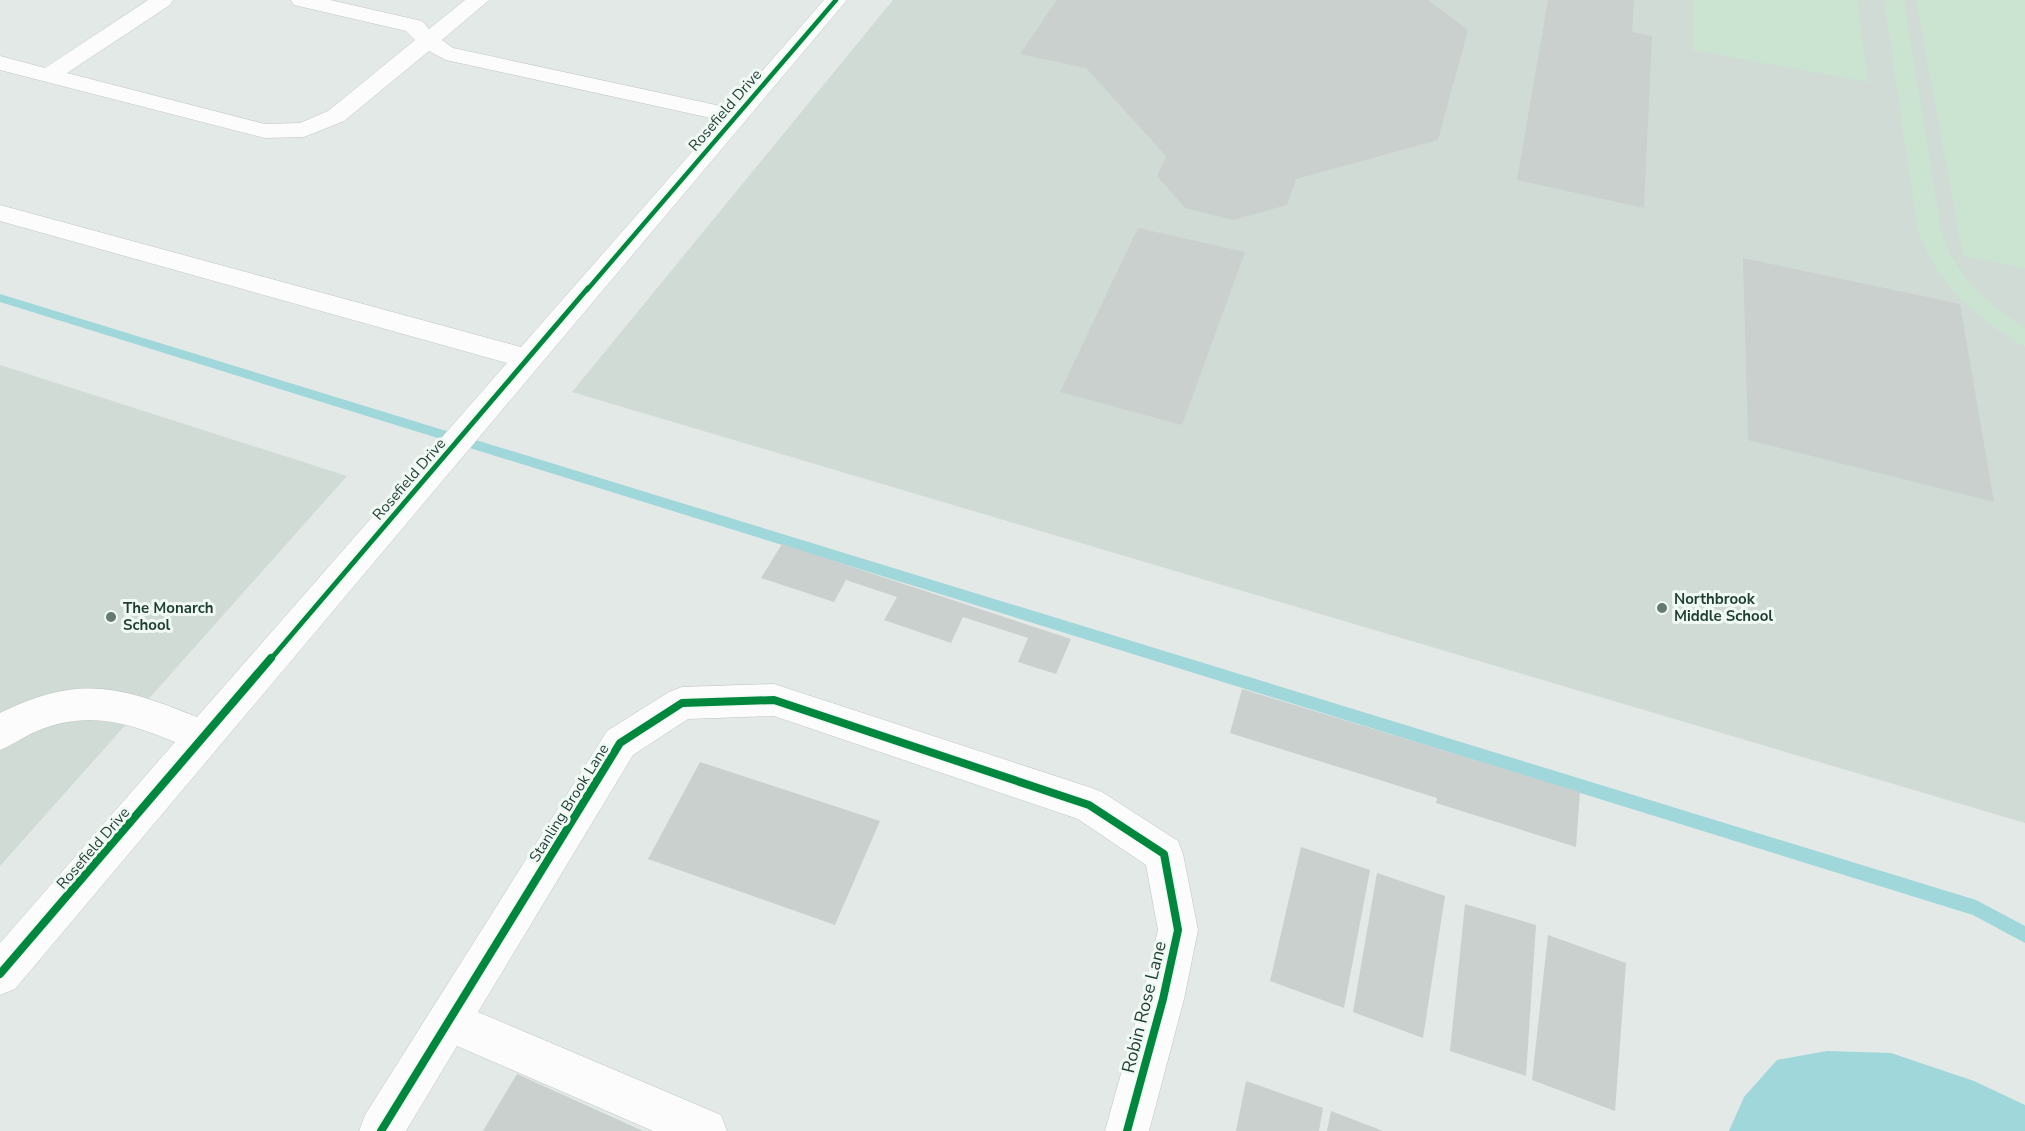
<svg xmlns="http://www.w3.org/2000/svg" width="2025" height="1131" font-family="'Nunito Sans',sans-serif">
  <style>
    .built { fill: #d0dbd6 }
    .green { fill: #cbe4d1 }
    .water { fill: #a0d7db }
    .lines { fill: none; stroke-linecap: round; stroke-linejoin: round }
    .stream { fill: #a0d7db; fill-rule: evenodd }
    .building { fill: #cad0cd }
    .minor-casing { stroke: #c0c6c3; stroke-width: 1 }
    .minor { fill: #fbfcfb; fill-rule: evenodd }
    .cycleway-far2-casing { stroke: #f1f9f4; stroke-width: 8 }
    .cycleway-far1-casing { stroke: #f1f9f4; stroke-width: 9 }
    .cycleway-casing { stroke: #f1f9f4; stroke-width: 11 }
    .cycleway-far2 { stroke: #00873e; stroke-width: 4.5 }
    .cycleway-far1 { stroke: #00873e; stroke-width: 5 }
    .cycleway { stroke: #00873e; stroke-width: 8 }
    .poi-dot { fill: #647a72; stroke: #f1f9f4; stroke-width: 2 }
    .labels { text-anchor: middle; stroke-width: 6; stroke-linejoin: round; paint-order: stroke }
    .street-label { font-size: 15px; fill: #1f3e34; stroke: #f1f9f4 }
    .poi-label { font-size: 15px; font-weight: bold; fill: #1f3e34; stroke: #f1f9f4; text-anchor: start }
    .near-street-label { font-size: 18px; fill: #1f3e34; stroke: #f1f9f4 }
  </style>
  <rect width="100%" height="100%" fill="#e3e9e6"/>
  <g class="built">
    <path d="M893,0H2025V823L572,392Z"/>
    <path d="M0,365L347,476L0,866Z"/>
  </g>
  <g class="green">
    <path d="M1694,0H1857L1868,82L1693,50Z"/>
    <path d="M1884,0H1904L1941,231C1954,276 1988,303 2025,329V347C1977,319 1932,280 1917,226Z"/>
    <path d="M1916,0H2025V268L1963,256Z"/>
  </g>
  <path class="water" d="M1827,1051L1891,1053L1974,1081L2025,1105V1131H1729L1744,1097L1777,1060Z"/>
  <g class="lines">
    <path class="stream" d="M0,294L1976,900L2025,926V943L1973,915L0,302Z"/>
  </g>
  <g class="building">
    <path d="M1057,0H1428L1468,30L1438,140L1296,179L1287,205L1233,220L1185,208L1157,176L1166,156L1086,68L1020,54Z"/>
    <path d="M1548,0H1634L1632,32L1652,36L1644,208L1517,180Z"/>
    <path d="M1138,228L1245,252L1182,425L1060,392Z"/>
    <path d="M1743,258L1960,304L1994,502L1748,440Z"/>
    <path d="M782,544L1071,639L1056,674L1018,662L1028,638L963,617L951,643L884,620L897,597L846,580L834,602L761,578Z"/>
    <path d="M1242,689L1580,792L1576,847L1436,803L1437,798L1230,733Z"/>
    <path d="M700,762L880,821L835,925L648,859Z"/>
    <path d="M1301,847L1370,870L1344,1008L1270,981Z"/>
    <path d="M1377,873L1445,896L1423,1038L1353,1012Z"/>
    <path d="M1465,904L1536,925L1526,1076L1450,1051Z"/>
    <path d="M1548,935L1626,963L1615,1111L1532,1080Z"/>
    <path d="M517,1074L643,1131H483Z"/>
    <path d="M1246,1081L1323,1108L1319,1131H1236Z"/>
    <path d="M1331,1111L1383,1131H1327Z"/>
  </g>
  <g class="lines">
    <defs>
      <g id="minor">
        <path d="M148,0H173L170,5L67,73L265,124L300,123L328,111L415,40L406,31L294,5L291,0H330L422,21L429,29L465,0H489L442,40L453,48L730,108L824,0H847L15,989L0,995V943L175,742C126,722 88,710 37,731C23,737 13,745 0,750V713C78,674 120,686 197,717L507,363L0,221V205L521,347L720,120L446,60L429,51L344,121L304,137L265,138L0,70V56L45,68Z"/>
        <path d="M774,684L1089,787L1102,792L1178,841L1183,854L1198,930L1184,999L1149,1131H1105L1142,999L1158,930L1146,865L1078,819L774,716L688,719L633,755L478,1012L721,1115L727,1131H653L457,1046L406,1131H359L365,1115L607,731L669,692L682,687Z"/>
      </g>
    </defs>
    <use href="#minor" class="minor-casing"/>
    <use href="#minor" class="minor"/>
    <defs>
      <path id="cycleway-far2" d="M587,290L836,0"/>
      <path id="cycleway-far1" d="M270,660L588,288"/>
      <g id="cycleway">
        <path d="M0,974L271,658"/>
        <path d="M381,1131L620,743L682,703L774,700L1089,805L1164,854L1178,930L1163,999L1127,1131"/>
      </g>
    </defs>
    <use href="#cycleway-far2" class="cycleway-far2-casing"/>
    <use href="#cycleway-far1" class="cycleway-far1-casing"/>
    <use href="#cycleway" class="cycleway-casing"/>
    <use href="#cycleway-far2" class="cycleway-far2"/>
    <use href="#cycleway-far1" class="cycleway-far1"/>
    <use href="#cycleway" class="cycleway"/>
  </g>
  <g class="poi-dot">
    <circle cx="1662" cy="608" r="6"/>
    <circle cx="111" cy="617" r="6"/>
  </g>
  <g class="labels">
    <g class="street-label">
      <text transform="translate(725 110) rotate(-49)" y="5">Rosefield Drive</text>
      <text transform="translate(409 479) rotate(-49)" y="5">Rosefield Drive</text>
      <text transform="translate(569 803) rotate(-58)" y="5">Stanling Brook Lane</text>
      <text transform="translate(93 848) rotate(-49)" y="5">Rosefield Drive</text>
    </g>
    <g class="poi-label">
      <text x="1674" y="604">Northbrook<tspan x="1674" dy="17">Middle School</tspan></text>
      <text x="123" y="613">The Monarch<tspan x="123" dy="17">School</tspan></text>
    </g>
    <g class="near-street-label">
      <text transform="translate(1144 1007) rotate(-76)" y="6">Robin Rose Lane</text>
    </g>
  </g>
</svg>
